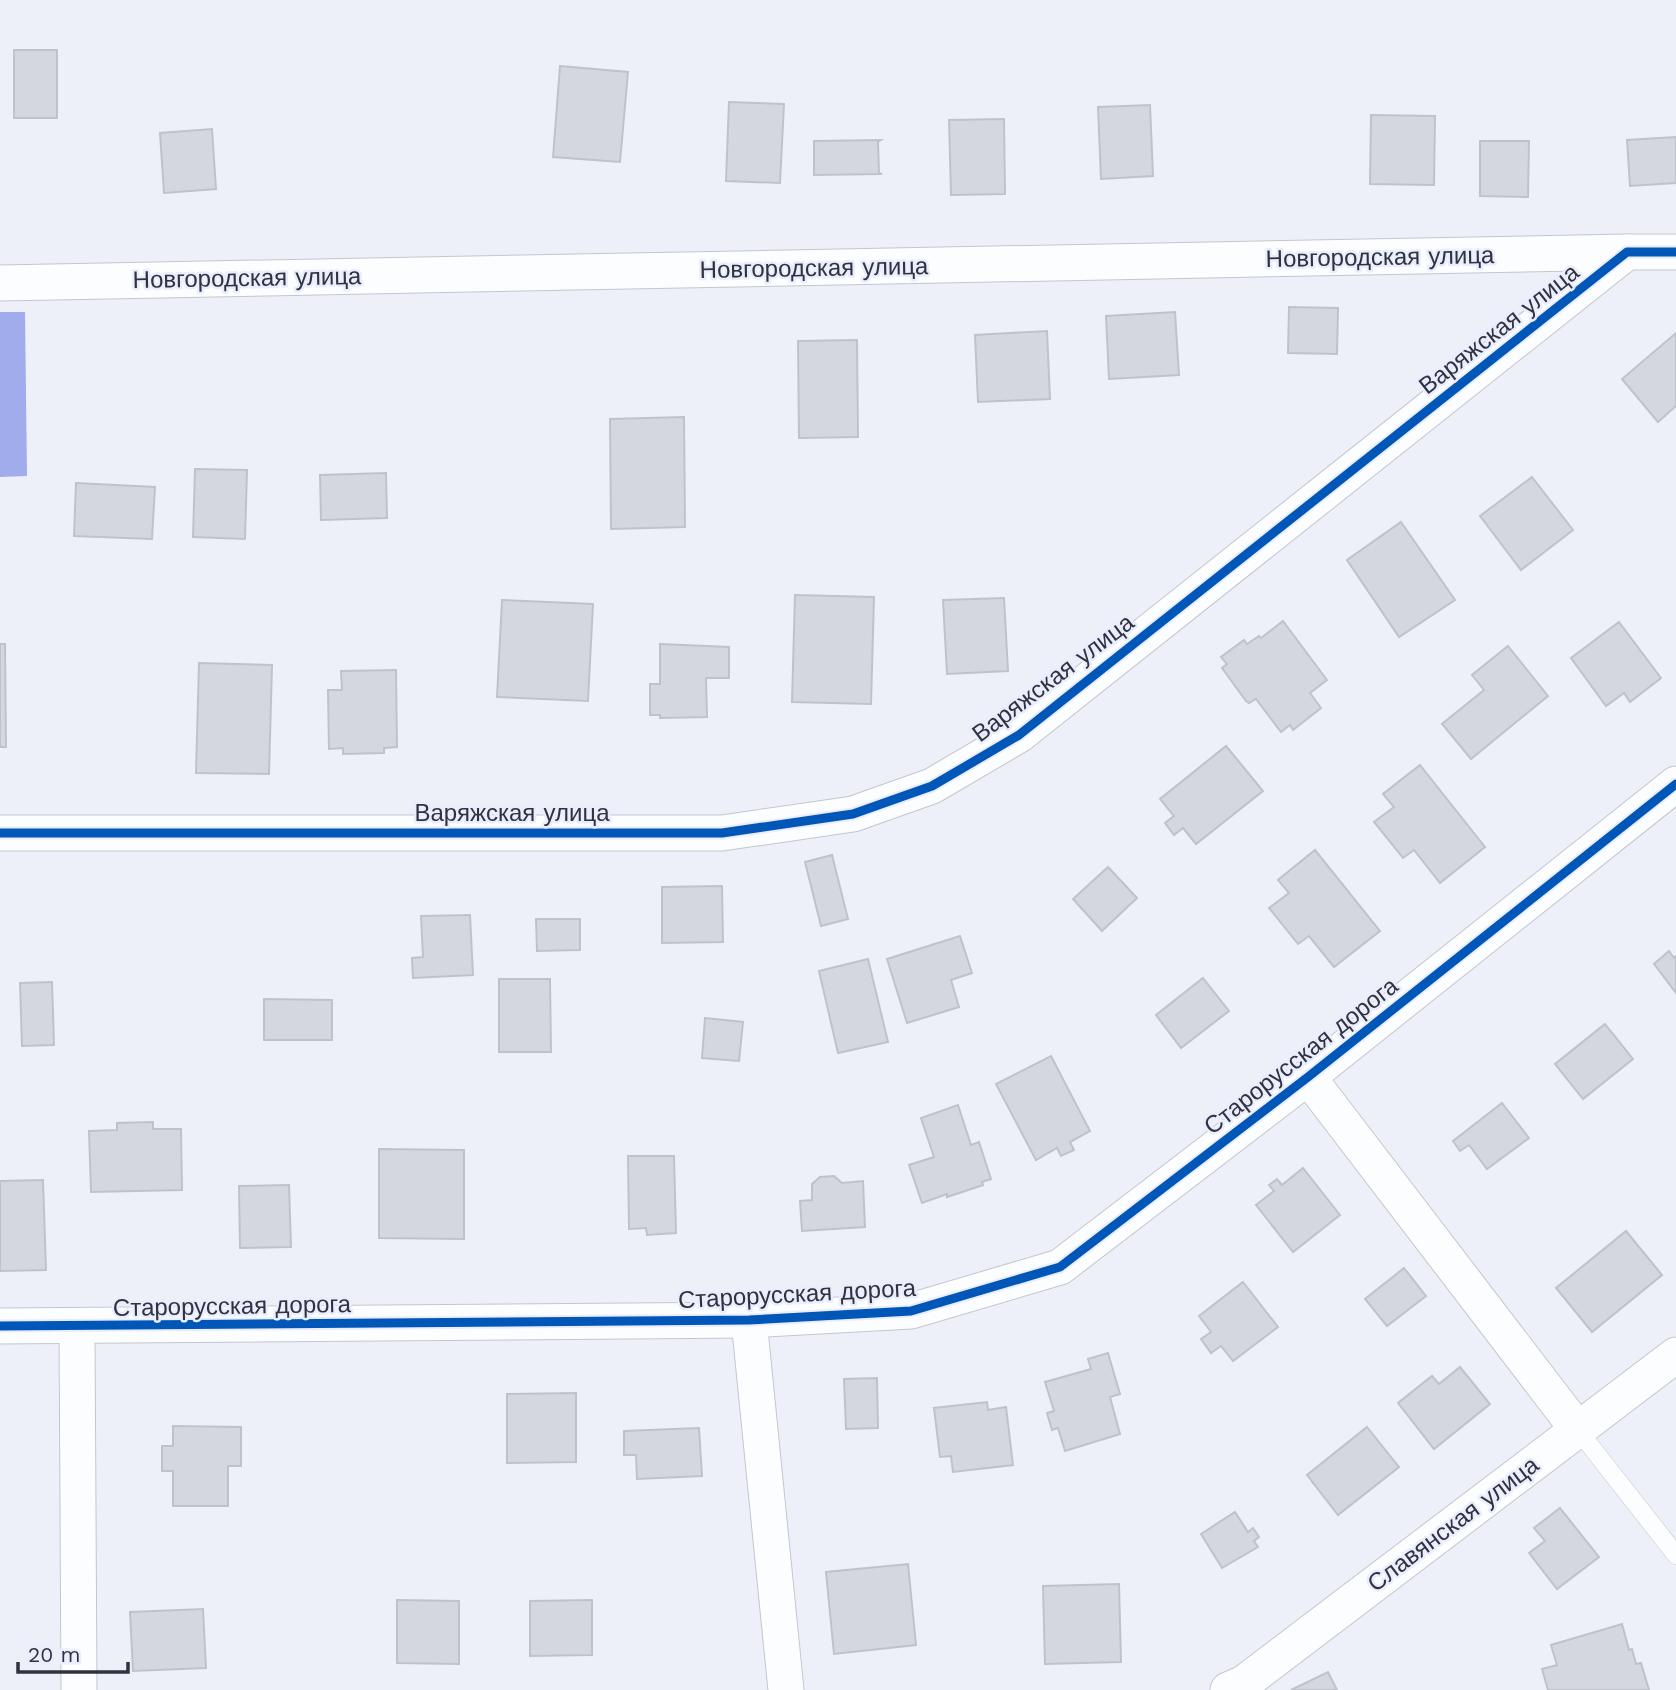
<svg xmlns="http://www.w3.org/2000/svg" width="1676" height="1690" font-family="'Work Sans',sans-serif">
  <style>
    .water { fill: #a0aceb }
    .building { fill: #d5d7e0; stroke: #c0c2cb; stroke-width: 2 }
    .lines { fill: none; stroke-linecap: round; stroke-linejoin: round }
    .lane-casing { stroke: #c4c6cf; stroke-width: 19 }
    .street-casing { stroke: #c4c6cf; stroke-width: 37 }
    .lane { stroke: #fcfdfe; stroke-width: 18 }
    .street { stroke: #fcfdfe; stroke-width: 35 }
    .cycleway-casing { stroke: #e9edfe; stroke-width: 13 }
    .cycleway { stroke: #0057b8; stroke-width: 9 }
    .labels { text-anchor: middle; stroke-width: 5; stroke-linejoin: round; paint-order: stroke }
    .street-label { font-size: 24px; fill: #30333d; stroke: #e9edfe }
  </style>
  <rect width="100%" height="100%" fill="#eef0f9"/>
  <path class="water" d="M0,312H25L27,476L0,477Z"/>
  <g class="building">
    <rect x="14" y="50" width="43" height="68"/>
    <path d="M560,66L628,72L620,162L553,157Z"/>
    <path d="M729,102L784,104L780,183L726,181Z"/>
    <path d="M1150,105L1153,176L1101,179L1098,107Z"/>
    <path d="M1371,115L1435,116L1434,185L1370,184Z"/>
    <path d="M1004,119L1005,194L951,195L949,120Z"/>
    <path d="M212,129L216,189L164,193L160,133Z"/>
    <path d="M1676,137V183L1630,186L1627,140Z"/>
    <path d="M881,140L878,142L879,173L882,174L814,175V141Z"/>
    <path d="M1480,141H1529L1528,197L1480,196Z"/>
    <path d="M1289,307L1338,308L1337,354L1288,353Z"/>
    <path d="M1175,312L1179,375L1109,379L1106,316Z"/>
    <path d="M1047,331L1050,399L978,402L975,335Z"/>
    <path d="M1676,333V406L1658,422L1622,379Z"/>
    <path d="M857,340L858,437L799,438L798,341Z"/>
    <path d="M684,417L685,527L611,529L610,419Z"/>
    <path d="M195,469L247,470L245,539L193,537Z"/>
    <path d="M386,473L387,518L321,520L320,475Z"/>
    <path d="M1532,477L1573,530L1521,570L1480,516Z"/>
    <path d="M76,483L155,487L152,539L74,536Z"/>
    <path d="M1401,522L1455,600L1399,637L1347,560Z"/>
    <path d="M795,595L874,597L871,704L792,702Z"/>
    <path d="M1004,598L1008,671L947,674L943,600Z"/>
    <path d="M502,600L593,604L588,701L497,697Z"/>
    <path d="M1283,621L1327,680L1310,693L1321,708L1293,730L1290,725L1281,732L1256,699L1249,703L1246,701L1222,668L1227,664L1221,657L1244,640L1247,644L1259,636L1261,638Z"/>
    <path d="M1619,622L1661,678L1630,702L1624,693L1606,706L1571,658Z"/>
    <path d="M0,644H5L6,747H0Z"/>
    <path d="M660,644L729,647V678H706L707,717L660,718V715H650V684H660Z"/>
    <path d="M1508,646L1548,696L1471,759L1442,724L1484,690L1472,675Z"/>
    <path d="M199,663L272,665L269,774L196,773Z"/>
    <path d="M396,670L397,747L384,748V753L343,754V748L329,749L328,690H342L341,671Z"/>
    <path d="M1226,746L1263,791L1196,844L1183,828L1174,835L1165,823L1174,816L1160,799Z"/>
    <path d="M1420,765L1485,847L1440,883L1414,850L1403,858L1374,822L1394,807L1383,794Z"/>
    <path d="M1315,850L1380,931L1334,967L1309,936L1298,944L1269,908L1289,893L1278,880Z"/>
    <path d="M832,855L848,919L821,926L805,862Z"/>
    <path d="M1108,867L1137,898L1102,931L1073,899Z"/>
    <path d="M722,886L723,942L662,943V887Z"/>
    <path d="M470,915L473,975L413,978L412,958L423,957L421,916Z"/>
    <path d="M536,919H580V950L537,951Z"/>
    <path d="M960,936L972,973L951,980L959,1007L907,1023L887,959Z"/>
    <path d="M1669,951L1674,958L1676,956V993L1654,964Z"/>
    <path d="M868,959L888,1042L838,1053L819,971Z"/>
    <path d="M1203,978L1229,1011L1181,1048L1156,1015Z"/>
    <path d="M499,979H550L551,1052H499Z"/>
    <path d="M52,982L54,1045L22,1046L20,983Z"/>
    <path d="M264,999L332,1000V1040H264Z"/>
    <path d="M705,1018L743,1022L739,1061L702,1058Z"/>
    <path d="M1605,1024L1633,1059L1583,1099L1555,1064Z"/>
    <path d="M1051,1056L1090,1131L1070,1142L1074,1150L1061,1156L1057,1148L1036,1160L996,1084Z"/>
    <path d="M1502,1103L1529,1138L1487,1169L1469,1145L1460,1151L1453,1141Z"/>
    <path d="M958,1105L971,1145L979,1142L991,1179L982,1182L983,1185L947,1197V1194L922,1203L909,1165L934,1157L921,1118Z"/>
    <path d="M153,1122V1129H181L182,1190L91,1192L89,1131L117,1130V1123Z"/>
    <path d="M379,1149L464,1150V1239L379,1238Z"/>
    <path d="M628,1156H674L676,1233L647,1235L646,1228L629,1229Z"/>
    <path d="M1303,1168L1340,1215L1293,1252L1256,1205L1274,1191L1269,1185L1277,1179L1282,1185Z"/>
    <path d="M834,1176L842,1183L863,1181L865,1227L802,1231L800,1201L812,1200V1184L820,1177Z"/>
    <path d="M43,1180L46,1270L0,1271V1181Z"/>
    <path d="M289,1185L291,1247L240,1248L239,1186Z"/>
    <path d="M1626,1231L1662,1275L1592,1332L1556,1288Z"/>
    <path d="M1404,1268L1426,1296L1387,1326L1365,1299Z"/>
    <path d="M1243,1282L1278,1327L1233,1361L1221,1346L1211,1353L1201,1339L1211,1332L1199,1316Z"/>
    <path d="M1108,1353L1120,1394L1110,1397L1120,1434L1065,1451L1058,1428L1052,1430L1047,1413L1054,1411L1045,1382L1091,1369L1088,1359Z"/>
    <path d="M1460,1367L1490,1404L1434,1449L1398,1403L1432,1376L1439,1384Z"/>
    <path d="M877,1378L878,1428L846,1429L844,1379Z"/>
    <path d="M576,1393V1462L507,1463V1394Z"/>
    <path d="M987,1402L988,1410L1006,1407L1013,1465L953,1472L951,1456L940,1457L934,1408Z"/>
    <path d="M173,1426L241,1427V1466H228V1506H173V1471H162V1446H173Z"/>
    <path d="M1367,1427L1399,1467L1338,1515L1307,1475Z"/>
    <path d="M699,1428L702,1476L637,1479L636,1455H624V1431Z"/>
    <path d="M1560,1508L1599,1557L1557,1589L1529,1553L1545,1541L1534,1528Z"/>
    <path d="M1235,1512L1248,1532L1253,1528L1259,1537L1254,1541L1258,1547L1222,1568L1201,1534Z"/>
    <path d="M908,1564L916,1645L834,1654L826,1572Z"/>
    <path d="M1119,1584L1121,1662L1045,1664L1043,1586Z"/>
    <path d="M397,1600L459,1601V1664L397,1663Z"/>
    <path d="M592,1600V1655L530,1656V1601Z"/>
    <path d="M203,1609L206,1668L133,1671L130,1612Z"/>
    <path d="M1622,1624L1629,1650L1632,1649L1636,1664L1641,1663L1649,1690H1548L1542,1669L1557,1665L1551,1645Z"/>
    <path d="M1328,1672L1337,1690H1291Z"/>
  </g>
  <g class="lines">
    <defs>
      <path id="lane" d="M1578,1430L1676,1555"/>
      <g id="street">
        <path d="M0,283L1627,252"/>
        <path d="M0,833H722L853,814L932,786L1019,735L1627,252H1676"/>
        <path d="M1308,1077L1578,1430"/>
        <path d="M749,1320L786,1690"/>
        <path d="M0,1326L749,1320L911,1311L1060,1267L1308,1077L1676,784"/>
        <path d="M77,1327L79,1690"/>
        <path d="M1228,1690L1244,1683L1676,1355"/>
      </g>
    </defs>
    <use href="#lane" class="lane-casing"/>
    <use href="#street" class="street-casing"/>
    <use href="#lane" class="lane"/>
    <use href="#street" class="street"/>
    <defs>
      <g id="cycleway">
        <path d="M0,833H722L853,814L932,786L1019,735L1627,252H1676"/>
        <path d="M0,1326L749,1320L911,1311L1060,1267L1308,1077L1676,784"/>
      </g>
    </defs>
    <use href="#cycleway" class="cycleway-casing"/>
    <use href="#cycleway" class="cycleway"/>
  </g>
  <g class="labels">
    <g class="street-label">
      <text transform="translate(1380 257) rotate(-1)" y="8">Новгородская улица</text>
      <text transform="translate(814 268) rotate(-1)" y="8">Новгородская улица</text>
      <text transform="translate(247 278) rotate(-1)" y="8">Новгородская улица</text>
      <text transform="translate(1499 329) rotate(-38)" y="8">Варяжская улица</text>
      <text transform="translate(1053 678) rotate(-37)" y="8">Варяжская улица</text>
      <text x="512" y="821">Варяжская улица</text>
      <text transform="translate(1301 1056) rotate(-38)" y="8">Старорусская дорога</text>
      <text transform="translate(797 1294) rotate(-3)" y="8">Старорусская дорога</text>
      <text transform="translate(232 1306) rotate(-1)" y="8">Старорусская дорога</text>
      <text transform="translate(1453 1524) rotate(-37)" y="8">Славянская улица</text>
    </g>
  </g>
  <path d="M18 1662v10h110v-10" fill="none" stroke="#30333d" stroke-width="3.5"/>
  <text x="28" y="1662" font-size="21" fill="#30333d" stroke="#e9edfe" stroke-width="5" paint-order="stroke">20 m</text>
</svg>
